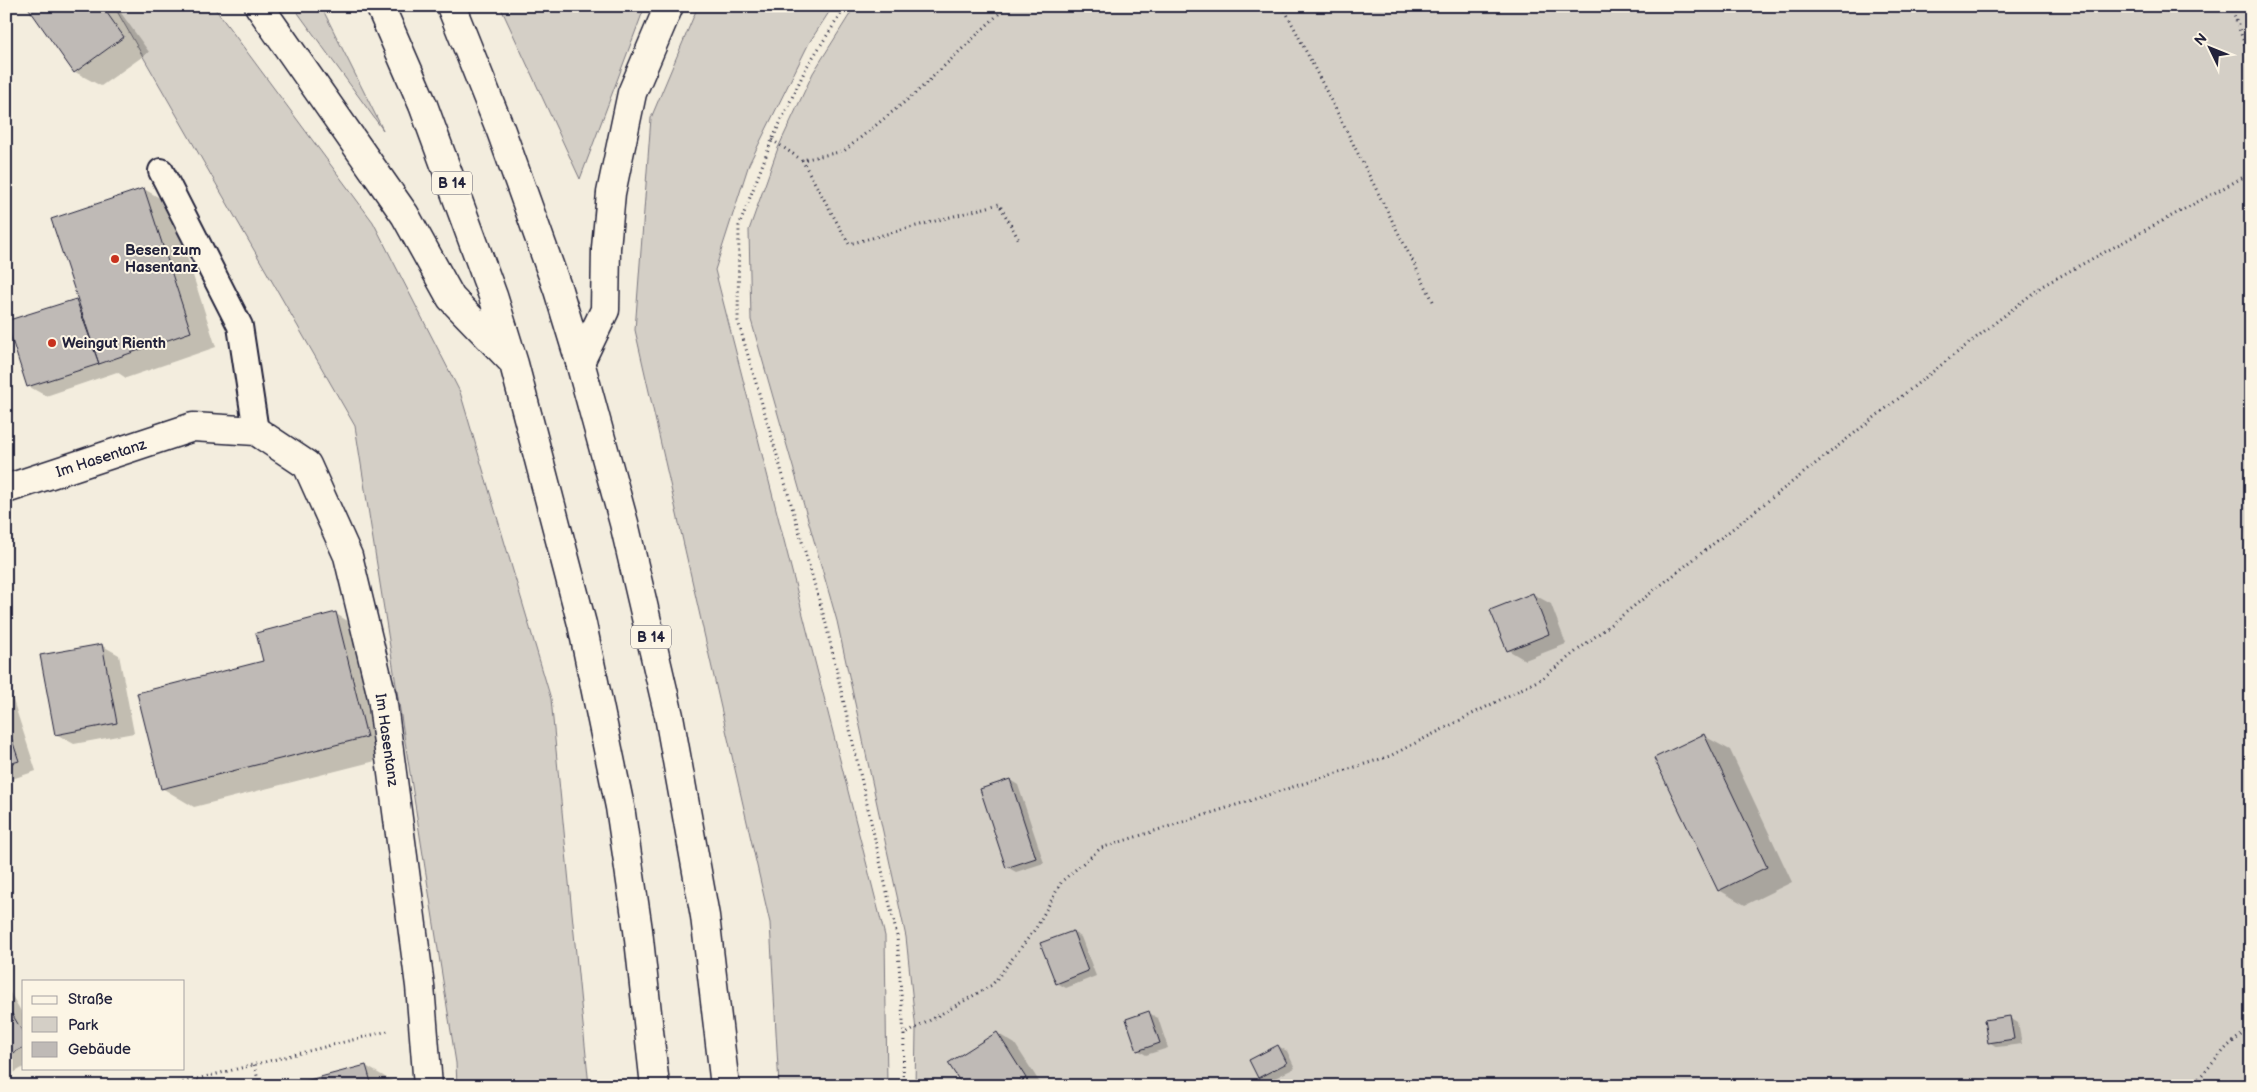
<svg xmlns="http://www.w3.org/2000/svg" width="2257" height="1092" font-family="'Balsamiq Sans',sans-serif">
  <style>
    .green { fill: #d4cfc6; stroke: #7b7880 }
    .shadow { fill: #0003 }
    .building { fill: #bfbab6; stroke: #22223b }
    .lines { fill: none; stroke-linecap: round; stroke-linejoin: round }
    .lane-casing { stroke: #22223b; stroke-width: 28 }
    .street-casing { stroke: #22223b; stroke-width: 31 }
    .highway-casing { stroke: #22223b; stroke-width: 31 }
    .path { stroke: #22223b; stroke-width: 3; stroke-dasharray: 1 4; stroke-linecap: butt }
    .lane { stroke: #fcf5e5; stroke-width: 24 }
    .street { stroke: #fcf5e5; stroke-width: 28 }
    .highway { stroke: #fcf5e5; stroke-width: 28 }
    .poi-dot { fill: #c8321e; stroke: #fcf5e5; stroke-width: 2 }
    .labels { text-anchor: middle; stroke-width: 4; stroke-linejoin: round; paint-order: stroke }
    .shield { fill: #fcf5e5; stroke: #63616e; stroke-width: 1 }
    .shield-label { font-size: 14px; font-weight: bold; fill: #22223b }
    .poi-label { font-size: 15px; font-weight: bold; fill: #22223b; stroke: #fcf5e5; text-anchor: start }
    .street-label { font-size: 15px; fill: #22223b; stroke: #fcf5e5 }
  </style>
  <rect width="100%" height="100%" fill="#f3edde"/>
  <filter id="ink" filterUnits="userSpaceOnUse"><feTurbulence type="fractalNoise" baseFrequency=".02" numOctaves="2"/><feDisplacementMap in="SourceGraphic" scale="10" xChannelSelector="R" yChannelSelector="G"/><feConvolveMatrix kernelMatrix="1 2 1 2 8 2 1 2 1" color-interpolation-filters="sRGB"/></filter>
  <g filter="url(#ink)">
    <g class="green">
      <path d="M114,6H213L373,222L460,392L551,699L589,1086H457L456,1063L355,426Z"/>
      <path d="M293,6H321L383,130Z"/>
      <path d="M500,6H645L580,179Z"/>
      <path d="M698,6H833L809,43L749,164L715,270L885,936L887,1086H779L770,923L635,330L651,118Z"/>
      <path d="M855,6H2251V1086H915L916,1031L906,937L837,621L751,320L749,230L778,148L813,73Z"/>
    </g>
    <g class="shadow">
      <path d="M29,6H116L149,52L101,86L75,72Z"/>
      <path d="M144,189L170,204L216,347L126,378L117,372L46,396L28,386L76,300L80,302Z"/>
      <path d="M1533,594L1551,604L1566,644L1525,660L1508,650Z"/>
      <path d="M336,614L368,633L399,755L194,807L162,788L264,662Z"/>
      <path d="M101,645L119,655L134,733L74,744L56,734Z"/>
      <path d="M6,689L10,691L36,771L6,781Z"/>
      <path d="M1704,736L1730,750L1792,882L1745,905L1719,890Z"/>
      <path d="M1010,780L1018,785L1044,863L1016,872L1007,867Z"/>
      <path d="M1073,932L1081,937L1096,976L1066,988L1057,983Z"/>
      <path d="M6,989L9,991L24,1016V1067L6,1077Z"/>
      <path d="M1149,1013L1158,1018L1168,1048L1146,1055L1138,1050Z"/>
      <path d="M2010,1018L2018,1023L2022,1044L1997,1047L1989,1042Z"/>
      <path d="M997,1033L1015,1044L1042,1086H964Z"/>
      <path d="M1278,1046L1287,1051L1295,1068L1267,1082L1259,1077Z"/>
      <path d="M366,1066L392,1081L393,1086H291Z"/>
    </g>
    <g class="building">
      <path d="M27,6H102L124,37L74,73Z"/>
      <path d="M144,188L191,332L99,364L51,219Z"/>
      <path d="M76,299L99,364L27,387L6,321Z"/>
      <path d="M1533,593L1549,634L1507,651L1490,610Z"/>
      <path d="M336,612L367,737L161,789L137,693L263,661L256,633Z"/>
      <path d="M102,644L117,723L55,735L40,655Z"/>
      <path d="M6,722L19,761L6,765Z"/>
      <path d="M1704,734L1767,867L1718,891L1654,758Z"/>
      <path d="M1010,779L1036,858L1006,868L980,789Z"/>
      <path d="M1073,931L1088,971L1056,984L1040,943Z"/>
      <path d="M6,1004L24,1034V1047L6,1057Z"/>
      <path d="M1149,1011L1160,1043L1137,1051L1126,1019Z"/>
      <path d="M2010,1016L2014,1039L1988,1043L1984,1020Z"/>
      <path d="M997,1032L1026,1078L1014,1086H963L948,1063Z"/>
      <path d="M1278,1045L1287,1063L1258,1078L1249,1060Z"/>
      <path d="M366,1065L372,1086H286Z"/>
    </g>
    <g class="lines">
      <defs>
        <path id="lane" d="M161,171L240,326L256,431"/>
        <path id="street" d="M6,489L193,427L256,431L307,465L348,556L382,697L420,986L428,1086"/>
        <g id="highway">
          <path d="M259,6L405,215L451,298L511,360"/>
          <path d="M380,6L423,105L493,296L514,364L582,624L620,807L638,930L655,1086"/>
          <path d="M451,6L501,131L558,290L580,362L624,523L669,716L705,916L725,1086"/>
          <path d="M580,362L605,310L606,248L611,193L632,93L669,6"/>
        </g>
      </defs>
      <use href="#lane" class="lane-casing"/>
      <use href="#street" class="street-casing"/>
      <use href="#highway" class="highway-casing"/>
      <g class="path">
        <path d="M846,6L806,68L772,140L739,226L738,321L826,624L897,936L904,1035"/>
        <path d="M1283,6L1434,303"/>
        <path d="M2231,6L2251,62"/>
        <path d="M772,140L802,160L844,151L917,92L1007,6"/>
        <path d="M802,160L849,244L999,204L1019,240"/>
        <path d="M254,1065L260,1086"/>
        <path d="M173,1085L388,1031"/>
        <path d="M903,1086L904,1035L992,985L1036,928L1062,881L1101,848L1390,756L1541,679L2042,286L2251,173"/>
        <path d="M2192,1086L2228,1046L2251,1027"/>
      </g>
      <use href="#lane" class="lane"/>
      <use href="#street" class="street"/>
      <use href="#highway" class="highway"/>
    </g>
  </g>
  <g class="poi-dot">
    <circle cx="115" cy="259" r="5"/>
    <circle cx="52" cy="343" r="5"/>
  </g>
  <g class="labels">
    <g class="shield">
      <rect x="432" y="171.5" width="40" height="23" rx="4"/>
      <rect x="631" y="625.5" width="40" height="23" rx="4"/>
    </g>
    <g class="shield-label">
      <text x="452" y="188">B 14</text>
      <text x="651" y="642">B 14</text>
    </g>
    <g class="poi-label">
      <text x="125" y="255">Besen zum<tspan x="125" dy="17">Hasentanz</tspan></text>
      <text x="62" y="348">Weingut Rienth</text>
    </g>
    <g class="street-label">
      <text transform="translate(101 458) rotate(-18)" y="5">Im Hasentanz</text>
      <text transform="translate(387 740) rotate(82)" y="5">Im Hasentanz</text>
    </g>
  </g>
  <rect width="2257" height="1092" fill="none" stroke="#fcf5e5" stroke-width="25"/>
  <rect x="12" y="12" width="2232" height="1067" fill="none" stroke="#22223b" stroke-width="2" filter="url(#ink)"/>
  <rect x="22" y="980" width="162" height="90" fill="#fcf5e5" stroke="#a5a1a1"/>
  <rect x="32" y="996" width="25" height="8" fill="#fcf5e5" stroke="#a5a1a1"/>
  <text x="68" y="1004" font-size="15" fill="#22223b">Straße</text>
  <rect x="32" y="1017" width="25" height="15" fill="#d4cfc6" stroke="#a5a1a1"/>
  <text x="68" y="1030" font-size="15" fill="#22223b">Park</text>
  <rect x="32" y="1042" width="25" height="15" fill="#bfbab6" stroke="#a5a1a1"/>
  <text x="68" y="1054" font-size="15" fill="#22223b">Gebäude</text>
  <g transform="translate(2210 48) rotate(313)" stroke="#fcf5e5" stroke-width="4" paint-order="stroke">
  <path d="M0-4L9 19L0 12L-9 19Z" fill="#22223b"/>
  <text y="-8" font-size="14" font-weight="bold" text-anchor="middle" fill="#22223b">N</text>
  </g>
</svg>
